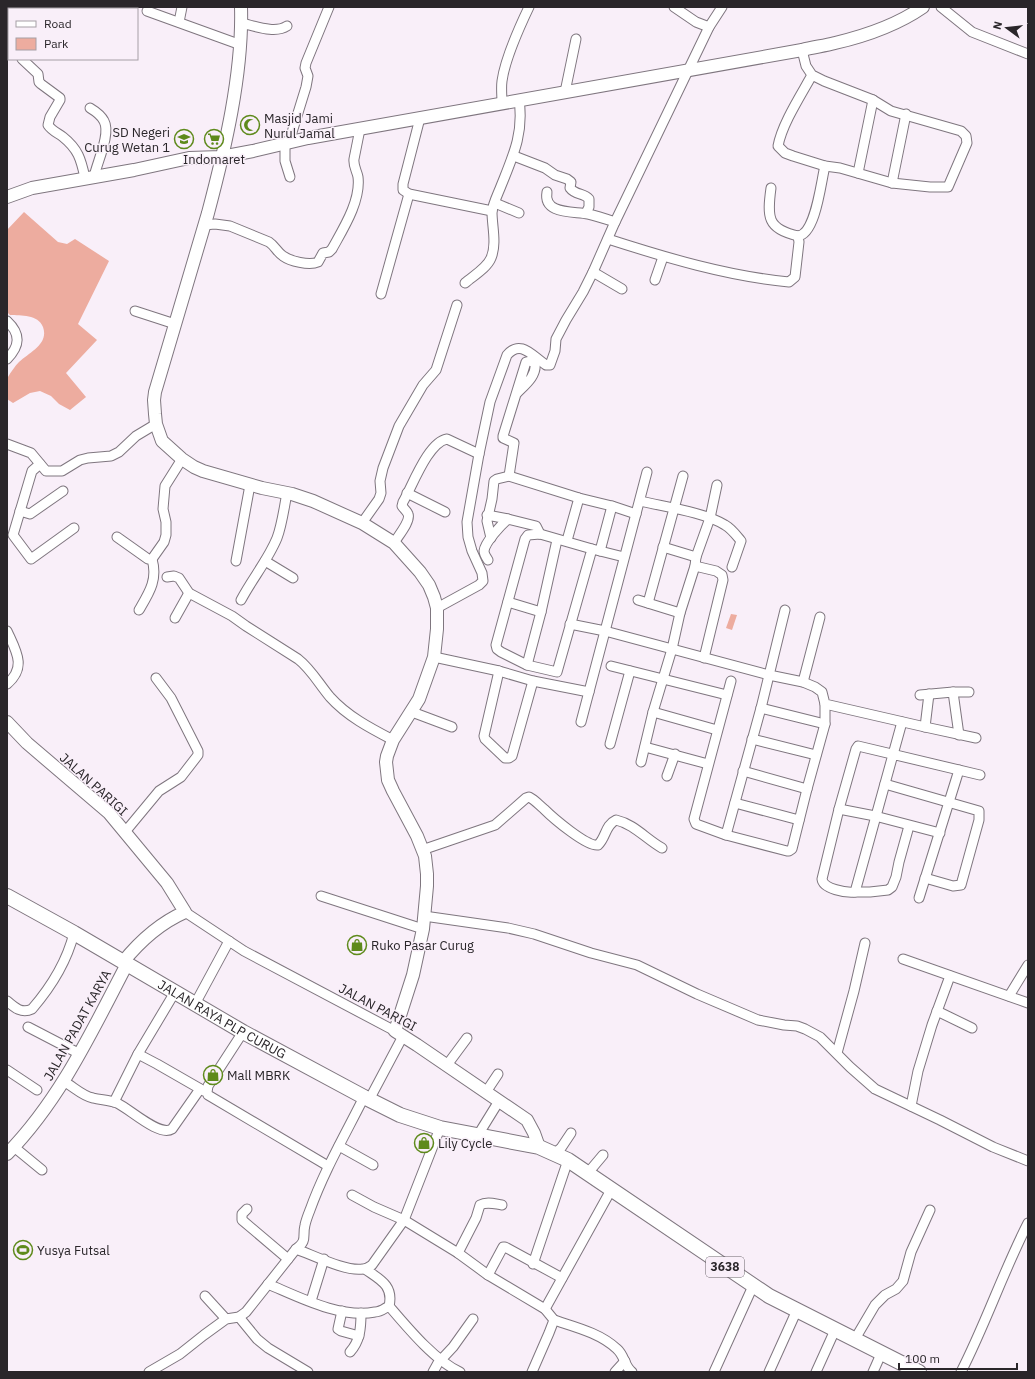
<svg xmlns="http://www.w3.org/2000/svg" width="1035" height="1379" font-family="'IBM Plex Sans',sans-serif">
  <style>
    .green { fill: #edac9f }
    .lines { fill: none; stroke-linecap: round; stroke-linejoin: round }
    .street-casing { stroke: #7f767f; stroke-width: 11 }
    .secondary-casing { stroke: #7f767f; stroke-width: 14 }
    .primary-casing { stroke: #7f767f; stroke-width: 16 }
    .street { stroke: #fff; stroke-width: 9 }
    .secondary { stroke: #fff; stroke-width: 12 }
    .primary { stroke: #fff; stroke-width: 14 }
    .labels { text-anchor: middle; stroke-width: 3; stroke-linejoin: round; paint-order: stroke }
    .shield { fill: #f9eff9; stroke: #686268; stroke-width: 1 }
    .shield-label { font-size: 12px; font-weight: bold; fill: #2a262a }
    .poi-label { font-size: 13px; fill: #2a262a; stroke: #f9eff9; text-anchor: start }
    .street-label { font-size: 13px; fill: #2a262a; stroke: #f9eff9 }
  </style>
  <rect width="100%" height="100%" fill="#f9eff9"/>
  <g class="green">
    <path d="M24,212L58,242L67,244L75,239L109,261L78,324L97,340L66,373L86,397L70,410L59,404L51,396L40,391L30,393L13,403L7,399C7,392 5,382 8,377C11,372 15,366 19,362C30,352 49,344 43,327C38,314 21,316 10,315L7,312V230Z"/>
    <path d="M731,614L737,615L732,630L726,628Z"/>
  </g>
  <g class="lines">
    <defs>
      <g id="street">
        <path d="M674,7L696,22L709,27"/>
        <path d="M941,7L972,32L1028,54"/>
        <path d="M147,11L241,45"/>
        <path d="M7,14L9,15"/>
        <path d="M179,22L182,7"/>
        <path d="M241,23C255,26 275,34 287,26"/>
        <path d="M802,50L806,66L812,75L824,81L873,100L891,111L961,131L966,136L967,143L948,187H930L892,183L840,168L825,166L793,156L785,153L778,146C782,124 801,95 812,75"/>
        <path d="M7,52L9,49"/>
        <path d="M22,59L38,74L39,82L41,84L60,98V100L50,117L48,125C52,131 58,133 63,137C78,149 81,159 85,178"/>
        <path d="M565,92L576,39"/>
        <path d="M502,103C502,96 501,88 502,81C505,59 519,28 529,7"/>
        <path d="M90,108C95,111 101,115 104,121C111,134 97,162 94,177"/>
        <path d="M420,118L403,184V190L409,194L492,211"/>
        <path d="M289,142L306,87L308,76L305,68L306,63L329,7"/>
        <path d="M285,143V161L290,177"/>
        <path d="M514,156L545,168L555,175L567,179L571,182L570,188C575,195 584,193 589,199V207L586,213"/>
        <path d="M858,173L873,100"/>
        <path d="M892,183L906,114"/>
        <path d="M771,188C767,217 767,229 798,236"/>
        <path d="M547,192C543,215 574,211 588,214C597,216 606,219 615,222"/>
        <path d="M495,203L519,213"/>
        <path d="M204,225L215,224L230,226L269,242C275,246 277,252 283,256C290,261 309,266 318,262L323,253L329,252L332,249C343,229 361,201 358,177C357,171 353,166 354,159L360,129"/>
        <path d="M608,239C667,258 727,276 789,282L795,277L799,242L798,236C816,234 821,181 825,166"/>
        <path d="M593,272L622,289"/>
        <path d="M655,280L663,257"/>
        <path d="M465,283C473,276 487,268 491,258C497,244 492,226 492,212C493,203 498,194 501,186C513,156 524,133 519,100"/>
        <path d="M381,294L409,194"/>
        <path d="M135,311L175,324"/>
        <path d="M7,321C21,334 20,346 7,359"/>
        <path d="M7,444L31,453L46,471H62L80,460L88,458L111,456L119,452L136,436L156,424"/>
        <path d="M40,464L32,471L13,535L31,559L74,528"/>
        <path d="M509,476L514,443L503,438V436L526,362L530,361L535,363C537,376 525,385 517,393"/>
        <path d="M407,493L445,512"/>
        <path d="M640,501C665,507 704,512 725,525C732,529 736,535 741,541L732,567"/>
        <path d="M20,511L30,514L63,491"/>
        <path d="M487,515L508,519"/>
        <path d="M362,523L379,499L381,493L380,481L383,468L399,426L423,385L436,370L457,305"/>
        <path d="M540,534L592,549L557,672L527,665L501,652L497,649L496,645L525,539L528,535Z"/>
        <path d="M117,537L148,559H152L164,542L166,535V522L163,509L165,486L182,459"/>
        <path d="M568,537L579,498"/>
        <path d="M491,538L487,521L492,499L494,481L497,479L509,476L579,498L612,506L636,514"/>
        <path d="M394,543C398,536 411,521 408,514C407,511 404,509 402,506L403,502C412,487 428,442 447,439L479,454"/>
        <path d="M592,549L600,551L612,506"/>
        <path d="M600,551L624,557"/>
        <path d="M696,557L710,518L717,485"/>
        <path d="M488,560C486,557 484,554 484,551C485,542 501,525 508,519L536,526L540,534"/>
        <path d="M236,561L250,485"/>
        <path d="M265,561L293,578"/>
        <path d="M695,566L716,571L722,575L723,580L704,658"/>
        <path d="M167,577L174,576L179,578L189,593L232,616L246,626L298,659C311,669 319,684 330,697C347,716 370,728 393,740"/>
        <path d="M241,600C252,579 268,560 277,538C282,525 284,508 287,493"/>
        <path d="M638,600L680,613"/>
        <path d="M508,602L541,612"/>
        <path d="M648,603L683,476"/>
        <path d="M437,608L479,585L483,581L482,573L472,551L468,537L467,522L479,454L490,402L507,355C521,339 532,356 546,365H550L555,351L556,339L566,320L583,292L593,272L615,222L709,27L722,7"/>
        <path d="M139,610C149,593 158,580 152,559"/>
        <path d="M175,618L189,593"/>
        <path d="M570,624L605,631L769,675L803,682L815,687L822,692L825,704L925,727L976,738"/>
        <path d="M7,631C16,651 27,667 7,684"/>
        <path d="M434,657L499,671L533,681L589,692"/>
        <path d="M527,665L541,612L557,540"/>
        <path d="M611,666L727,695"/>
        <path d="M499,671L484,736L485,739L505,758H509L512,756L533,681"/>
        <path d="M731,681L694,819L696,824L726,835L787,851H789L792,849L807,789L825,724V704"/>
        <path d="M803,682L820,617"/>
        <path d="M953,692H969"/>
        <path d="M920,695L953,692L959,735"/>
        <path d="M761,708L825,724"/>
        <path d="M412,712L452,727"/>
        <path d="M653,712L717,730"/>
        <path d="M581,722L647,472"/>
        <path d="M902,722L855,892C846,893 823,889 822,879L839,809L856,749L858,746L980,775"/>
        <path d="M925,727L929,694"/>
        <path d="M752,739L816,755"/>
        <path d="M610,744L630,671"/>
        <path d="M645,747L708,764"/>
        <path d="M641,762L653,712L672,649L680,613L695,566L696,557L663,547"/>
        <path d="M743,771L807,789"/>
        <path d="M667,776L675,754"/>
        <path d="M885,784L979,811V820L961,885L953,886L925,878"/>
        <path d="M735,803L799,820"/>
        <path d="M839,809L875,816L940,833"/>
        <path d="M125,832L159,791L181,777L198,755V751L171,698L156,678"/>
        <path d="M726,835L761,708L785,610"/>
        <path d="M422,850L495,825L526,798L529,797C535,800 539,805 544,809C553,818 587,847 598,845C606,838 605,825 616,820C634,824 646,839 662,848"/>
        <path d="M855,892H870L888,890L892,887L896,877L899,862L909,826"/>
        <path d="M321,896L423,929"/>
        <path d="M919,898L959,770"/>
        <path d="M185,912L244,951L395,1031"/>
        <path d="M424,916L508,928L534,934L591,953L637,965L697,994L758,1020L784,1025L797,1026L805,1029L820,1037L850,1067L875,1089L940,1120L993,1147L1028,1161"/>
        <path d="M903,959L1028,1003"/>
        <path d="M1009,996L1028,965"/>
        <path d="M7,1001C15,1008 22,1014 32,1009C51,987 67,961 74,933"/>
        <path d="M195,1004L229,941"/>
        <path d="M937,1011L972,1028"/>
        <path d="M28,1027L80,1054"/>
        <path d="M243,1032L208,1086L207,1092L208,1095L328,1166"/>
        <path d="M837,1053L854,991L865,943"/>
        <path d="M138,1054L157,1064L204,1091"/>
        <path d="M447,1065L467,1038"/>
        <path d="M7,1070L37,1090"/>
        <path d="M63,1081C73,1086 82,1096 93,1098C101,1100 110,1100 117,1103C130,1109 159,1137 172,1129L200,1089"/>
        <path d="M486,1092L498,1074"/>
        <path d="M369,1100L403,1036"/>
        <path d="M114,1102L138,1054L175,992"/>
        <path d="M911,1106L918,1071L932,1025L950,976"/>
        <path d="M478,1135L499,1101"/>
        <path d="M339,1146L373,1165"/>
        <path d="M14,1147L42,1170"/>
        <path d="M554,1154L561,1148L571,1133"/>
        <path d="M587,1174L603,1155"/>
        <path d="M352,1195L374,1207L404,1220L458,1253L488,1275L545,1309L554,1320L549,1333L532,1372"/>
        <path d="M247,1209L242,1214V1220L288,1259"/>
        <path d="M296,1249C313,1255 346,1272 363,1269C366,1269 369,1267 372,1265L404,1220L440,1128"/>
        <path d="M458,1253L476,1218L480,1205C487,1201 495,1204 502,1205"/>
        <path d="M533,1264L568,1160"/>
        <path d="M488,1275L503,1247H505L562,1278"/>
        <path d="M268,1284C299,1297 341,1319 375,1312C381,1312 385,1308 389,1306C394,1285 379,1279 365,1269"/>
        <path d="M205,1296L226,1319"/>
        <path d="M311,1301L324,1259"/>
        <path d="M389,1306C407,1327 435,1361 460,1372"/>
        <path d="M545,1309L611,1190"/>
        <path d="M342,1311L338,1329L341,1331L359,1336"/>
        <path d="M239,1317L257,1339L268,1348L308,1372"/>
        <path d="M554,1320C575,1327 600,1333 617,1349C625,1356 624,1366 632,1372"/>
        <path d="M855,1339L875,1305L885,1295L896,1289L903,1281L911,1252L930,1210"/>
        <path d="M350,1352C360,1341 361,1328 361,1313"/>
        <path d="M149,1372L180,1354L204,1335L226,1319L239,1317L246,1312L296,1249C308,1240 302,1237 305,1225C306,1220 308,1215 310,1210C324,1171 345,1135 364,1097"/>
        <path d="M433,1372L438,1363L453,1347L473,1319"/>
        <path d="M615,1372L625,1361"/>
        <path d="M714,1372L753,1286"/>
        <path d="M769,1372L797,1310"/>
        <path d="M816,1372L835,1330"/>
        <path d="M873,1372L881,1354"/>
        <path d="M961,1372C986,1323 1003,1272 1028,1223"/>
      </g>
      <g id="secondary">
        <path d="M241,7C243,73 225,149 208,213L155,392L154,400L155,414L156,424L162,441L182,459L194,467L203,471L262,488L292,494L313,501L362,523L394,543L420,572L429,585L434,597L437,608V629L434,657L419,699L393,740L387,756L386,762L388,780L393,791L417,836L425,856L427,874V886L423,929L413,975L395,1031L417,1045L527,1120L534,1133L539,1147"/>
        <path d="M7,197L32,188L134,170L189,158L221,157L253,151L308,138L802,50C813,47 824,46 835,43C865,36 897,25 923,7"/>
        <path d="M7,722L27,743L109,813L167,883L185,912C160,923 140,941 123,962"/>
        <path d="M7,1154C60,1100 92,1031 127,964"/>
      </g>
      <g id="primary">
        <path id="s1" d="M7,896L74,933L243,1032L364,1097L400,1115L440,1128L539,1147L568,1160L769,1296L919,1372"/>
      </g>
    </defs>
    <use href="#street" class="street-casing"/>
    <use href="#secondary" class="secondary-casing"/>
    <use href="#primary" class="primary-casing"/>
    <use href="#street" class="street"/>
    <use href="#secondary" class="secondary"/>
    <use href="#primary" class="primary"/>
  </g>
  <defs>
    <symbol id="mosque-ring" viewBox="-11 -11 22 22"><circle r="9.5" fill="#f9eff9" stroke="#5e8a1b" stroke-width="1.5"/><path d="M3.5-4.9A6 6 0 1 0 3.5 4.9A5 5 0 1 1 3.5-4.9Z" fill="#5e8a1b"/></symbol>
    <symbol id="school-ring" viewBox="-11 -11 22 22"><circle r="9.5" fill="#f9eff9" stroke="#5e8a1b" stroke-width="1.5"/><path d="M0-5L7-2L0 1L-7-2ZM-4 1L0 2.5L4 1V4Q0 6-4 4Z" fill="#5e8a1b"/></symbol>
    <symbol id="supermarket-ring" viewBox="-11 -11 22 22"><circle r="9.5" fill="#f9eff9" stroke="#5e8a1b" stroke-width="1.5"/><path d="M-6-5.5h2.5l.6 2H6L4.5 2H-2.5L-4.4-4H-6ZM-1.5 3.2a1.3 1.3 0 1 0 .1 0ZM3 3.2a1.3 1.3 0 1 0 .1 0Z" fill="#5e8a1b"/></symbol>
    <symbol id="shop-ring" viewBox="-11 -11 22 22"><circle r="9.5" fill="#f9eff9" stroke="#5e8a1b" stroke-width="1.5"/><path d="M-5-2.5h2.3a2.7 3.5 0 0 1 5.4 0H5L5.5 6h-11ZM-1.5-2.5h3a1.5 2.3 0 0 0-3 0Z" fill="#5e8a1b"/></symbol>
    <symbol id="stadium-ring" viewBox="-11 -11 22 22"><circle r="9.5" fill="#f9eff9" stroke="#5e8a1b" stroke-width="1.5"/><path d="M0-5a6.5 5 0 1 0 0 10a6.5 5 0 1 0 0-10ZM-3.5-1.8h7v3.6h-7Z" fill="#5e8a1b"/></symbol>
  </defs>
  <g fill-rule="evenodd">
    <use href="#mosque-ring" x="239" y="114" width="22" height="22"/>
    <use href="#school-ring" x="173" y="128" width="22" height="22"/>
    <use href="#supermarket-ring" x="203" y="128" width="22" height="22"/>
    <use href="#shop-ring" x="346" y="934" width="22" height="22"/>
    <use href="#shop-ring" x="202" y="1064" width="22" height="22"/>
    <use href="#shop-ring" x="413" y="1132" width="22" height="22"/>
    <use href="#stadium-ring" x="12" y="1239" width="22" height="22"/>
  </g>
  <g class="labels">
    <rect class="shield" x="706" y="1257" width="38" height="20" rx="3"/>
    <g class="shield-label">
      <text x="725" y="1271">3638</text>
    </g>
    <g class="poi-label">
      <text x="264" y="123">Masjid Jami<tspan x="264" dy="15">Nurul Jamal</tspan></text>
      <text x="170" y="137" text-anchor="end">SD Negeri<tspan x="170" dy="15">Curug Wetan 1</tspan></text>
      <text x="214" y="164" text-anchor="middle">Indomaret</text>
      <text x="371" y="950">Ruko Pasar Curug</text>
      <text x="227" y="1080">Mall MBRK</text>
      <text x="438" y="1148">Lily Cycle</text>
      <text x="37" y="1255">Yusya Futsal</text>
    </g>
    <g class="street-label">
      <text transform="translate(94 784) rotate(42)" y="5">JALAN PARIGI</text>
      <text transform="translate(378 1007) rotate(28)" y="5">JALAN PARIGI</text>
      <text dy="5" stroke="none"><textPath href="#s1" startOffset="248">JALAN RAYA PLP CURUG</textPath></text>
      <text transform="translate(77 1025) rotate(-61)" y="5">JALAN PADAT KARYA</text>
    </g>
  </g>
  <rect width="1035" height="1379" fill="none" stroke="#2a262a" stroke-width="16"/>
  <rect x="8" y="8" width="130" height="52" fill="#f9eff9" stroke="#a69fa6"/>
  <rect x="16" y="21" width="20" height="6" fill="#ffffff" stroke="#a69fa6"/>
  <text x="44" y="28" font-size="12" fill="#2a262a">Road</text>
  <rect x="16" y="38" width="20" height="12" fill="#edac9f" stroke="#a69fa6"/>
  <text x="44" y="48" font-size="12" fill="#2a262a">Park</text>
  <g transform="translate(1007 28) rotate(285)" stroke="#f9eff9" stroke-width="3" paint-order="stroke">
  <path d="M0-3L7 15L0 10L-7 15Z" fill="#2a262a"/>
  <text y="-6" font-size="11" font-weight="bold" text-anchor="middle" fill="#2a262a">N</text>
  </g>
  <path d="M899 1363v6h118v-6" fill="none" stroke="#2a262a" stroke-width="2"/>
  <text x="905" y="1363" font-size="12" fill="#2a262a" stroke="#f9eff9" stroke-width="3" paint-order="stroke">100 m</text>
</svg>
